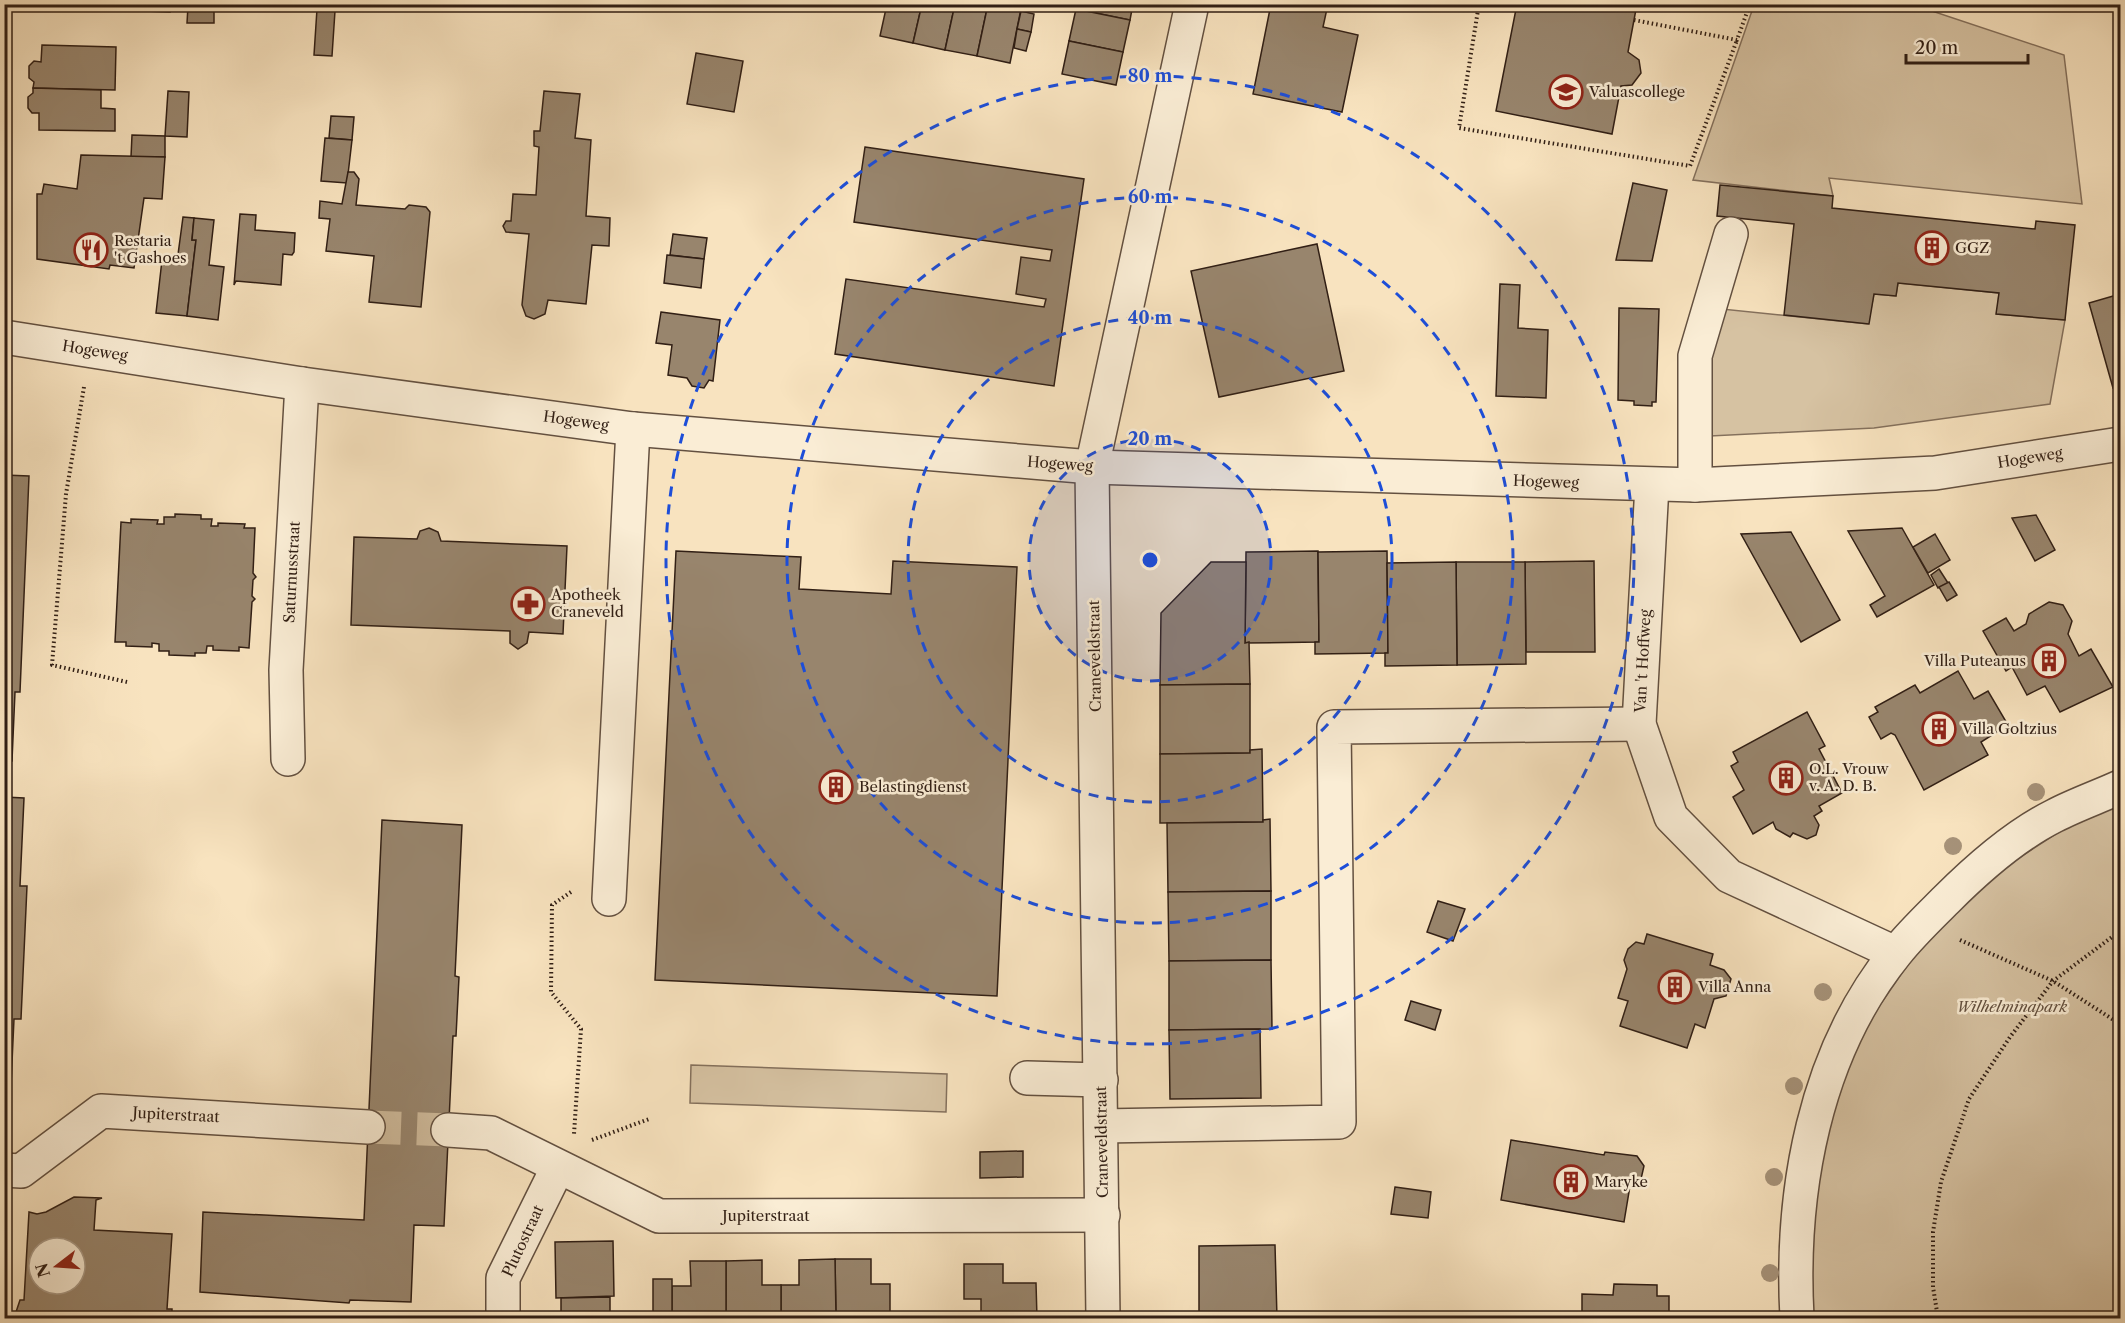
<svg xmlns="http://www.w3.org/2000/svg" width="2125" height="1323" font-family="'Libre Caslon Text',serif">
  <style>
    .green { fill: #d6c2a2; stroke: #84705c; stroke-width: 1.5 }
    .building { fill: #98856d; stroke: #311f15; stroke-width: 1.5; fill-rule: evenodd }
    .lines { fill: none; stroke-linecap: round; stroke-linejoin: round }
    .minor-tunnel { stroke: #d0bc9d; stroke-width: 33; stroke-dasharray: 33 16; stroke-linecap: butt }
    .minor-casing { stroke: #635040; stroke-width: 36 }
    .path { stroke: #311f15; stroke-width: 4; stroke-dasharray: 1.5 3; stroke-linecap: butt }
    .minor { stroke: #faedd5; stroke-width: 33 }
    .tree { fill: #a69279 }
    .ring { fill: none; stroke: #1d4ed8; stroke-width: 3; stroke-dasharray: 10 8 }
    .labels { text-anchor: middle; stroke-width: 5; stroke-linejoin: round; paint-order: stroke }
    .poi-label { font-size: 15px; fill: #311f15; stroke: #faedd5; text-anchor: start }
    .street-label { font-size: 15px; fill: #311f15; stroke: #faedd5 }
    .park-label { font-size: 15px; font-style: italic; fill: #63503f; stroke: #faedd5 }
    .centre { fill: #1d4ed8; stroke: #faedd5; stroke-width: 3 }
    .ring-label { font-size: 18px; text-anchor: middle; font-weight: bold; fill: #1d4ed8; stroke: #faedd5; stroke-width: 5; stroke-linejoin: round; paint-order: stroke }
  </style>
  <rect width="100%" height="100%" fill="#f8e3bf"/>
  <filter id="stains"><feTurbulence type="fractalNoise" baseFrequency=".00333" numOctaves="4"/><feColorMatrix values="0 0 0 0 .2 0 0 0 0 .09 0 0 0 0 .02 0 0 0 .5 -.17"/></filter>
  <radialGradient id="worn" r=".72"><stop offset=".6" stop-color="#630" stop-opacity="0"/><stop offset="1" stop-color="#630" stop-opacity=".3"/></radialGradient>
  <g class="green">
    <path d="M1754,5H1914L2064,55L2082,204L1829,178L1833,196L1693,180Z"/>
    <path d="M1898,283L1999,293L1997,314L2065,320L2050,404L1874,428L1710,436L1709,358L1722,309L1868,324L1874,294L1896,296Z"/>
    <path d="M2120,803V1318H1812L1809,1273L1817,1182L1833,1098L1871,1018L1911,960L1988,878L2062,830Z"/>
    <path d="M691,1065L947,1074L946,1112L690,1103Z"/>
  </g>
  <g class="building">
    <path d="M119,4H170V12L118,10Z"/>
    <path d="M887,4H922L913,43L880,36Z"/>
    <path d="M922,4H955L945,50L913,43Z"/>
    <path d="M955,4H988L977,56L945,50Z"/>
    <path d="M988,4L1021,9L1010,63L977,56Z"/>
    <path d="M1077,4H1133L1130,20L1076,9Z"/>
    <path d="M1271,4H1328L1323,27L1358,35L1342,112L1253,94Z"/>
    <path d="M1517,4H1637L1628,52L1639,60L1641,73L1632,85L1621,86L1612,134L1496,111Z"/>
    <path d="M188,6L214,7V23H187Z"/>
    <path d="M317,9L335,11L332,56L314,55Z"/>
    <path d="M1076,9L1130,20L1123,52L1069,41Z"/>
    <path d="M1021,11L1034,14L1031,32L1017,29Z"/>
    <path d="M1017,29L1031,32L1026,51L1014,48Z"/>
    <path d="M1069,41L1123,52L1116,85L1062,74Z"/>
    <path d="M42,45L116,47L115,90L33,88L34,82L29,78V66L34,61L41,62Z"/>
    <path d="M696,53L743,61L734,112L687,104Z"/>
    <path d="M33,88L101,90V108L115,109V131L39,130V113H32L28,108V97L33,93Z"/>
    <path d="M168,91L189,92L187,137L165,136Z"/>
    <path d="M544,91L580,94L575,138L591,140L586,216L610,218L609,246L592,245L586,304L548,300L545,314L534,319L526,316L522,305L529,234L506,232L503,226L506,221H511L513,194L536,195L539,147L534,146V131H540Z"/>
    <path d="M331,116L354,117L352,140L329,138Z"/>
    <path d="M132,135L165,136V157H131Z"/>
    <path d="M325,138L352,140L347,183L321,181Z"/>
    <path d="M865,147L1084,179L1054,386L835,354L846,279L1044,307L1046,299L1016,294L1021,257L1050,261L1052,250L854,222Z"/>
    <path d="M81,155L165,157L162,199L144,198L134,268L110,265L109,269L37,259V194H42L44,184L77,189Z"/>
    <path d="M348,172H354L359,179L356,205L405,209L409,205L426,207L430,212L421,307L369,302L374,256L326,251L330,219L319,218L320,201L342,204Z"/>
    <path d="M1633,183L1667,190L1652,261L1616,260Z"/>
    <path d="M1720,185L1833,196L1832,208L2035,229L2036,221L2075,225L2065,320L1996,314L1999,293L1898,283L1896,296L1874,294L1869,324L1784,315L1794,224L1717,216Z"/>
    <path d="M240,214L256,215L255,230L295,233L294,252L292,255L283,254L281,285L236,281L234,285Z"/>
    <path d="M183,217L194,218L192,240H196L187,316L156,313L162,260L177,262Z"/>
    <path d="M194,218L214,220L209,265L224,267L218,320L187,316L196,240H192Z"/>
    <path d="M673,234L707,238L704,259L670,255Z"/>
    <path d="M1317,244L1344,371L1219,397L1191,271Z"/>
    <path d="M667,255L704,259L701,288L664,283Z"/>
    <path d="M1500,284L1520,285L1518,328L1548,330L1546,398L1496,396Z"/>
    <path d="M2120,294V386L2113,388L2089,303Z"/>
    <path d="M1619,308L1659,309L1656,402H1652V406L1634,405V401L1618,400Z"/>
    <path d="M661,312L720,320L713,381L709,380L704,388L692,386L687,378L668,375L672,345L656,343Z"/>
    <path d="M4,475L29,476L20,692H15L12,761L4,760Z"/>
    <path d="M175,514L201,515V519H212L211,526H218V523L245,524L244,528H255L253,573L256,577L253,580L252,596L255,599L252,602L249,648L239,647V651L213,650V646H207L206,653H195V656L169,655V651H159V644L152,643V647L126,646V642H115L121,522L131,523V519L158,520L157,524H164V517H175Z"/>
    <path d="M2036,515L2055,550L2035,561L2012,518Z"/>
    <path d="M429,528L438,532L441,541L567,546L563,634L529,632L527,643L518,649L510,643V631L351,625L354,537L417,539L420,531Z"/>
    <path d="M1902,528L1934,585L1877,617L1870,605L1885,596L1848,531Z"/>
    <path d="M1791,532L1840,620L1801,642L1741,534Z"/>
    <path d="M1935,534L1950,560L1928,573L1913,547Z"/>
    <path d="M676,551L801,557L799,589L891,594L893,561L1017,567L997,996L655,980Z"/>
    <path d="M1318,551L1319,642L1245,643L1246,552Z"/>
    <path d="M1387,551L1388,653L1315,654V642H1319L1318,552Z"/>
    <path d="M1594,561L1595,652H1526L1525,562Z"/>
    <path d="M1211,562H1246L1245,643L1249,642L1250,684L1160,685L1161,613Z"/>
    <path d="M1456,562H1525L1526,664L1457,665Z"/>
    <path d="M1456,562L1457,665L1385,666V653H1388L1387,563Z"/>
    <path d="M1939,569L1948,583L1938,588L1931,575Z"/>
    <path d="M1949,582L1957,595L1947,601L1939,587Z"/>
    <path d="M2049,602L2063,605L2072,621L2068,634L2079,656L2091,649L2113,687L2060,712L2045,686L2027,695L2012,667L2006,671L1983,631L2006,618L2014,631L2026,624L2029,614Z"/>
    <path d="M1958,671L1974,699L1988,691L2008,725L1981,742L1988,755L1924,790L1895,735L1891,733L1881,739L1869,717L1878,712L1875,707L1915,685L1920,693Z"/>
    <path d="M1250,684V753L1160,754V685Z"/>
    <path d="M1807,712L1825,746L1819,749L1842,793L1819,806L1822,811L1814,816L1819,825L1816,835L1807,839L1793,833L1790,837L1776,829L1773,822L1753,834L1733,797L1744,790L1731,766L1738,762L1733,752Z"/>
    <path d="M1262,749L1263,822L1160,823V754L1250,753V750Z"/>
    <path d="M4,797L24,798L20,886H27L21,1019H14L10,1106H4Z"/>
    <path d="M1270,819L1271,891L1168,892L1167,823L1263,822V820Z"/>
    <path d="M382,820L462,825L455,976L459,977L456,1036H453L444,1226L414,1225L411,1302L350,1300L349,1303L200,1292L203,1212L364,1220Z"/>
    <path d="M1271,891V960L1169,961L1168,892Z"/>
    <path d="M1438,901L1465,909L1453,941L1427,932Z"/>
    <path d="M1647,934L1713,954L1710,965L1724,970L1731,979L1726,996L1714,999L1705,1028L1695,1024L1687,1048L1620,1026L1628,1001L1618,998L1627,969L1624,960L1628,949L1636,942L1644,944Z"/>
    <path d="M1271,960L1272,1029L1169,1030V961Z"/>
    <path d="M1411,1001L1441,1010L1435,1030L1405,1020Z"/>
    <path d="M1260,1029L1261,1098L1170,1099L1169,1030Z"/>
    <path d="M1511,1140L1604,1155L1605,1152L1637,1156L1644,1166L1641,1179L1630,1186L1624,1222L1501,1200Z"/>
    <path d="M1023,1151V1177L980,1178V1152Z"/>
    <path d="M1395,1187L1431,1192L1428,1218L1391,1214Z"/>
    <path d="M74,1197L102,1198L96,1200L94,1230L172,1234L167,1309H172V1313H166L165,1318H14L20,1300H24L29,1212L37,1214L46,1212ZM39,1248H75V1284H39Z"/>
    <path d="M613,1241L614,1296L556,1298L555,1242Z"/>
    <path d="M1275,1245L1277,1318H1199V1246Z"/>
    <path d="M835,1259H871V1284H890V1318L836,1316Z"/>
    <path d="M835,1259L836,1316L781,1318V1285H799V1260Z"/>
    <path d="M762,1260V1285H781V1318L726,1317V1261Z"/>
    <path d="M690,1261H726V1317L672,1318V1286H691Z"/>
    <path d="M964,1264H1003V1283H1036L1037,1318H981V1299H964Z"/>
    <rect x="653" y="1279" width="19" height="39"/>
    <path d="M1614,1284L1657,1285V1296H1669V1318H1582V1294L1613,1295Z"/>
    <path d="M610,1297V1318H537L561,1316V1298Z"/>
  </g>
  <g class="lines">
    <path class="minor-tunnel" d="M368,1127L448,1130"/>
    <defs>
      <g id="minor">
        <path d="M4,337L302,384L633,429L1092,467L1695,485L1935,473L2120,444"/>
        <path d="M1652,485L1639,724L1671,817L1729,876L1895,953"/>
        <path d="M1695,485V356L1731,234"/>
        <path d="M288,759L286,670L302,384"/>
        <path d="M609,899L633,429"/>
        <path d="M1027,1078L1101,1080"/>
        <path d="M1101,1126L1339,1122L1334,727L1639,724"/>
        <path d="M448,1130L491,1133L659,1216L1103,1215"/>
        <path d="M4,1170L21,1171L101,1111L368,1127"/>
        <path d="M503,1318V1278L558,1167"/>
        <path d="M1103,1318L1092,467L1192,4"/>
        <path d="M1797,1318C1790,1192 1814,1054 1896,953C1911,934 1929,917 1946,900C1975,871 2016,835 2054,816C2075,805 2098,797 2120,787"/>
      </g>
    </defs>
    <use href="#minor" class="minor-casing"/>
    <g class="path">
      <path d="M1479,4L1459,128L1690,166L1737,40"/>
      <path d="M1634,20L1737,40L1750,4"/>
      <path d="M84,387L66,494L52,665L127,682"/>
      <path d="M571,892L552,905L551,992L581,1029L574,1134"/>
      <path d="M1960,940L2053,981L2120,1024"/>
      <path d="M592,1140L649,1119"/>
      <path d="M1938,1318L1933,1287V1232L1941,1182L1969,1099L2010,1037L2053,981L2120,931"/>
    </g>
    <use href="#minor" class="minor"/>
  </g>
  <g class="tree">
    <circle cx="2036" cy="792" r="9"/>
    <circle cx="1953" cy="846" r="9"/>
    <circle cx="1823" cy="992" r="9"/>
    <circle cx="1794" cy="1086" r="9"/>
    <circle cx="1774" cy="1177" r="9"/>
    <circle cx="1770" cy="1273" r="9"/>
  </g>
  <circle cx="1150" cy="560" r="121" fill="#1d4ed8" fill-opacity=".12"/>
  <g class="ring">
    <circle cx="1150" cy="560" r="121"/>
    <circle cx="1150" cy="560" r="242"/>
    <circle cx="1150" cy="560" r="363"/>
    <circle cx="1150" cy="560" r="484"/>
  </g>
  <defs>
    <symbol id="school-ring" viewBox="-11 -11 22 22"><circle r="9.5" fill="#faedd5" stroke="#8f2418" stroke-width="1.5"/><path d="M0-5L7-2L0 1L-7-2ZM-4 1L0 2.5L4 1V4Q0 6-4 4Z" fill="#8f2418"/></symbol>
    <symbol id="building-ring" viewBox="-11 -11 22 22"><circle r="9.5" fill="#faedd5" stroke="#8f2418" stroke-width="1.5"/><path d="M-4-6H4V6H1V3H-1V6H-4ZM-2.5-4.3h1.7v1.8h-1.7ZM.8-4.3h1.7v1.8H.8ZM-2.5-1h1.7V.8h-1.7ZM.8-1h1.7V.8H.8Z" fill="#8f2418"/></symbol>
    <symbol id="restaurant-ring" viewBox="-11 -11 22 22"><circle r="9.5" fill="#faedd5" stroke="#8f2418" stroke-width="1.5"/><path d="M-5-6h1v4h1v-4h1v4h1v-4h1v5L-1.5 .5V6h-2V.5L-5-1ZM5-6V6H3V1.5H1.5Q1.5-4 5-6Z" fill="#8f2418"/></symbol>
    <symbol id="pharmacy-ring" viewBox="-11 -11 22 22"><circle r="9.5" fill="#faedd5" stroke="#8f2418" stroke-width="1.5"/><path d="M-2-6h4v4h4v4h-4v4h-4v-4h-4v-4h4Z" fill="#8f2418"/></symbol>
  </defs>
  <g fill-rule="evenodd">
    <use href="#school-ring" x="1547" y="73" width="38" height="38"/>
    <use href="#building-ring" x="1913" y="229" width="38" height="38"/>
    <use href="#restaurant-ring" x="72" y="231" width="38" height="38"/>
    <use href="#pharmacy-ring" x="509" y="585" width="38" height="38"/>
    <use href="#building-ring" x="2030" y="642" width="38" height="38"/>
    <use href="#building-ring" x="1920" y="710" width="38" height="38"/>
    <use href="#building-ring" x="1767" y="759" width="38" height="38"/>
    <use href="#building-ring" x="817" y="768" width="38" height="38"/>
    <use href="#building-ring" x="1656" y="968" width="38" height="38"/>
    <use href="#building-ring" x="1552" y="1163" width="38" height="38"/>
  </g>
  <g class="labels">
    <g class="poi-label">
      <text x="1589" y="97">Valuascollege</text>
      <text x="114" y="246">Restaria<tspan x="114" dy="17">'t Gashoes</tspan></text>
      <text x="1955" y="253">GGZ</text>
      <text x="551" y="600">Apotheek<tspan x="551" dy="17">Craneveld</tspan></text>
      <text x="2026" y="666" text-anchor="end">Villa Puteanus</text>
      <text x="1962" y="734">Villa Goltzius</text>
      <text x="1809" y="774">O.L. Vrouw<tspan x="1809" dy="17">v. A. D. B.</tspan></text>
      <text x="859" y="792">Belastingdienst</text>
      <text x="1698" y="992">Villa Anna</text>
      <text x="1594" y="1187">Maryke</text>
    </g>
    <g class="street-label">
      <text transform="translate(95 351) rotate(9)" y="5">Hogeweg</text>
      <text transform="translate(576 421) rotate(8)" y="5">Hogeweg</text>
      <text transform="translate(2030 458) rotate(-9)" y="5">Hogeweg</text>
      <text transform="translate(1060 464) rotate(4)" y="5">Hogeweg</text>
      <text transform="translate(1546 482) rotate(2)" y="5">Hogeweg</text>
      <text transform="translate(292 572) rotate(-87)" y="5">Saturnusstraat</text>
      <text transform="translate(1095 656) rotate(-91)" y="5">Craneveldstraat</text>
      <text transform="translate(1643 661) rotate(-87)" y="5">Van 't Hoffweg</text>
      <text transform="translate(176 1115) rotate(3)" y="5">Jupiterstraat</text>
      <text transform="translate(1102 1142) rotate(-91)" y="5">Craneveldstraat</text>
      <text x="766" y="1221">Jupiterstraat</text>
      <text transform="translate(523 1241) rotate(-65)" y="5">Plutostraat</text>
    </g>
    <g class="park-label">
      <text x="2012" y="1012">Wilhelminapark</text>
    </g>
  </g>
  <circle cx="1150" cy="560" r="9" class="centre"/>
  <g class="ring-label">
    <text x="1150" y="82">80 m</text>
    <text x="1150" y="203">60 m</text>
    <text x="1150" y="324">40 m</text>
    <text x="1150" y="445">20 m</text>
  </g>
  <rect width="2125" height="1323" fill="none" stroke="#f8e3bf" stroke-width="24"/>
  <rect x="6" y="6" width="2113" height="1311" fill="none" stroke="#311f15" stroke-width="3"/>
  <rect x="12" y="12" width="2101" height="1299" fill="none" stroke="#311f15" stroke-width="1.5"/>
  <g transform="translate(57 1266) rotate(253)"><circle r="28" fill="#faedd5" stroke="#aa9b88" stroke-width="1.5"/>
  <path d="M0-4.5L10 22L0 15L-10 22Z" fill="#8f2418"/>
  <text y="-9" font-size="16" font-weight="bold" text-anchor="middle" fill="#311f15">N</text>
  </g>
  <path d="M1906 54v9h122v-9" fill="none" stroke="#311f15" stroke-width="3"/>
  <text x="1915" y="54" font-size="18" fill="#311f15" stroke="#faedd5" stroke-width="4.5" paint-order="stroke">20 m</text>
  <rect width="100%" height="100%" filter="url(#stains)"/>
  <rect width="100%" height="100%" fill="url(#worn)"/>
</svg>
